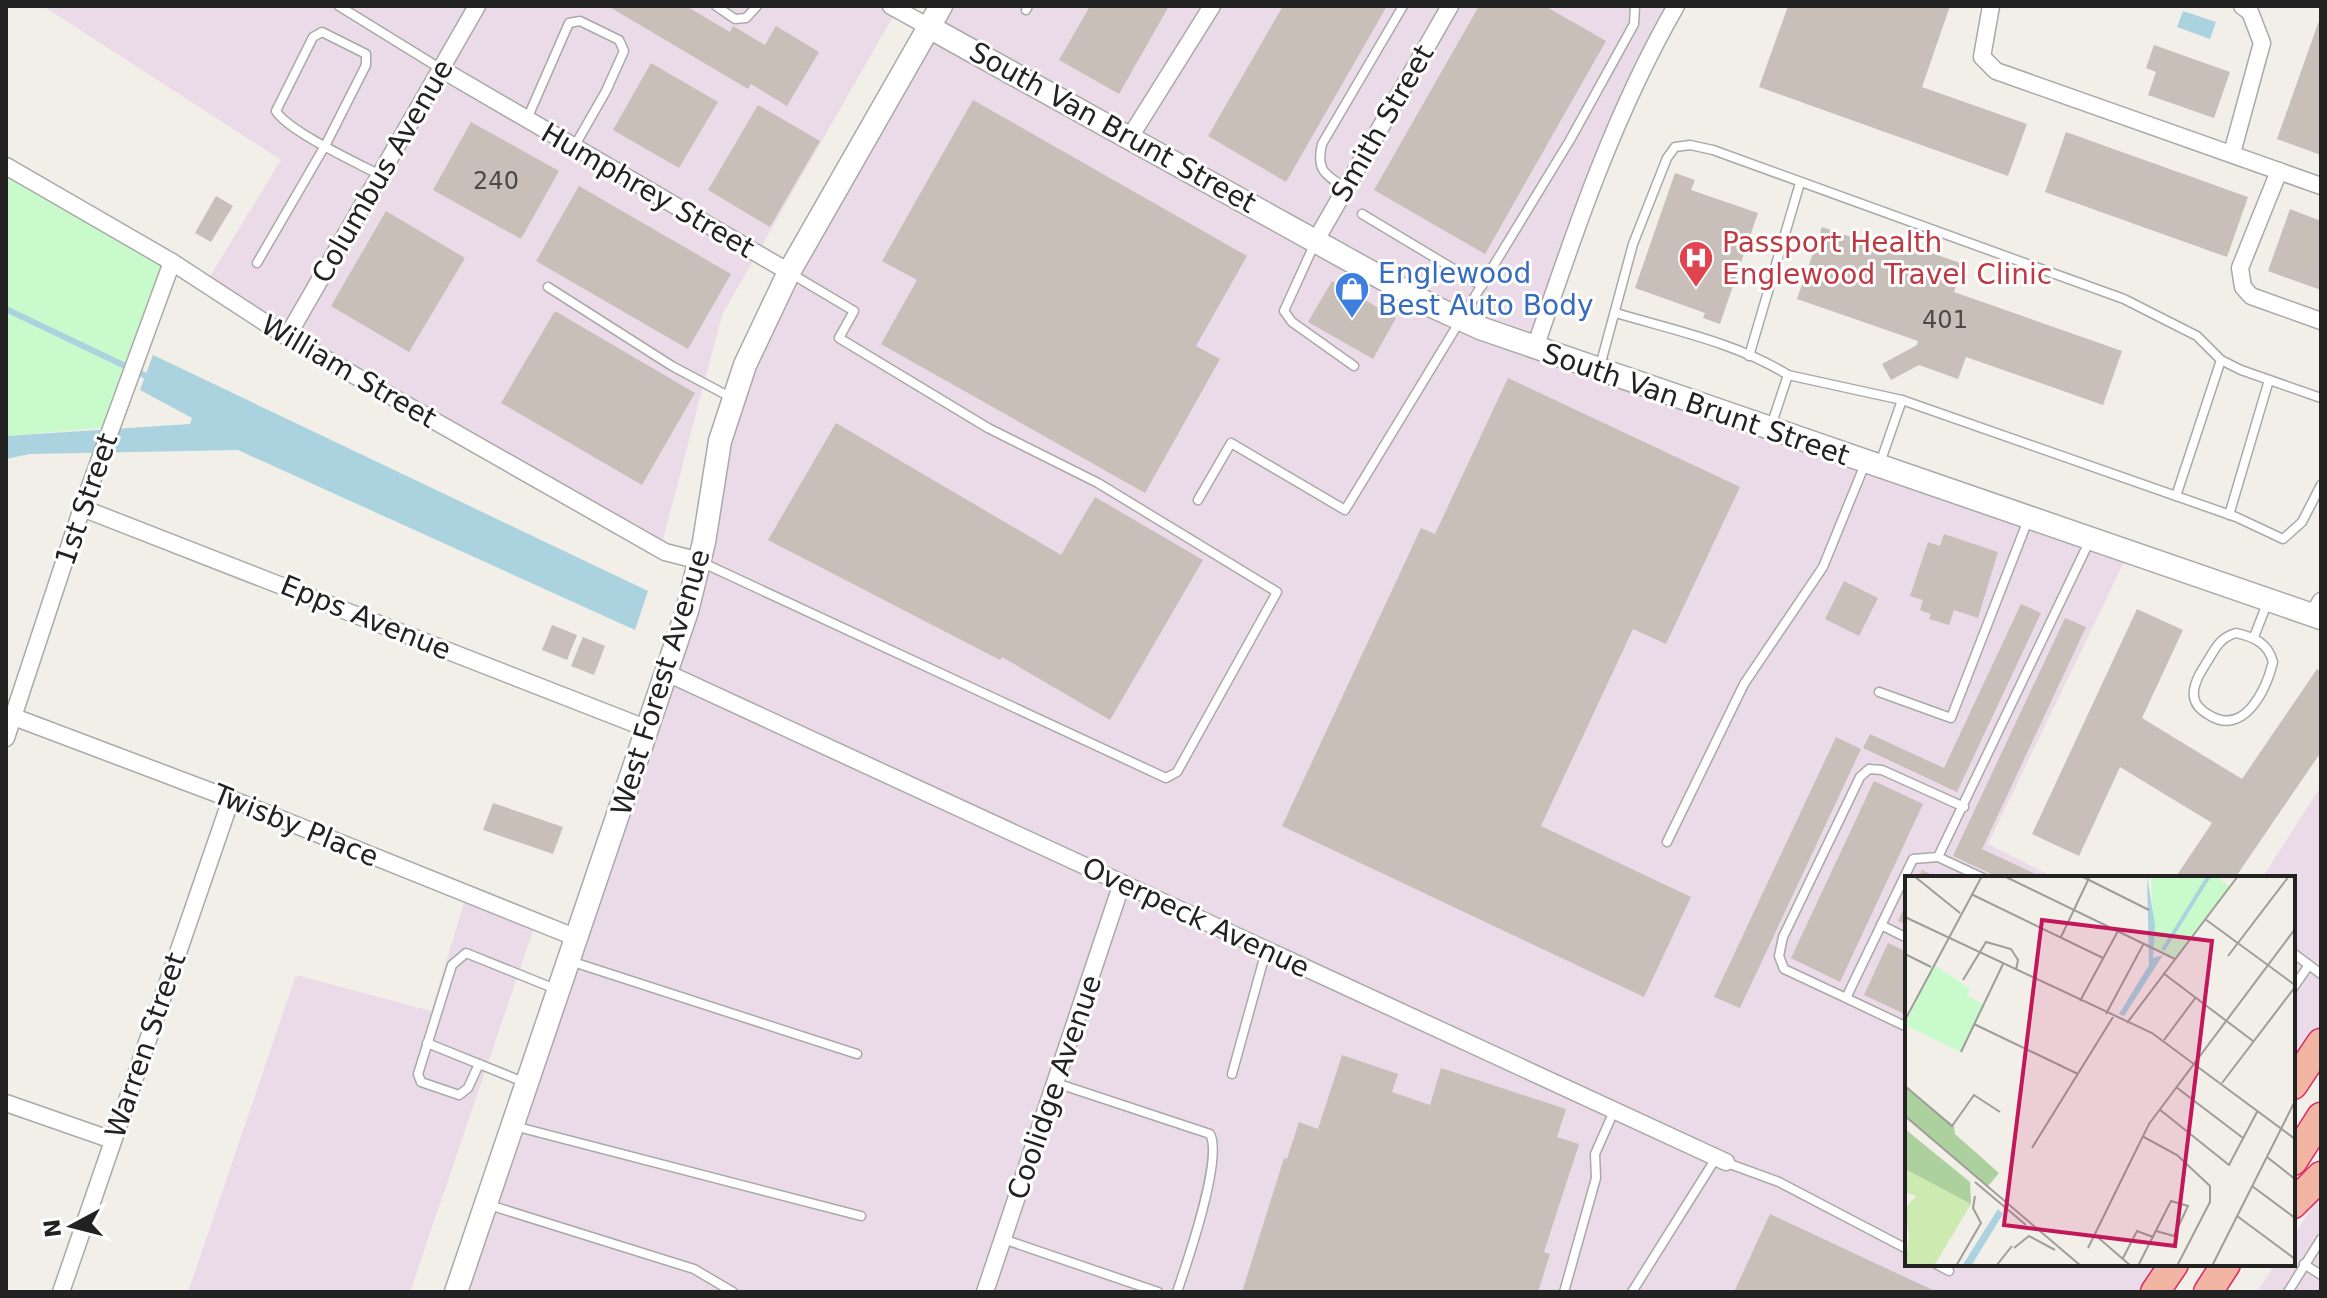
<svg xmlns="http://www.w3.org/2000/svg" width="2327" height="1298" font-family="'DejaVu Sans',sans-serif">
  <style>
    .industrial { fill: #ebdbe8 }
    .park { fill: #c8facc }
    .water { fill: #aad3df }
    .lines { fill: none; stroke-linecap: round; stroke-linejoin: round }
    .stream { stroke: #aad3df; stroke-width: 6 }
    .building { fill: #c7bfb8 }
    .service-casing { stroke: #a9a9a9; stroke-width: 11 }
    .minor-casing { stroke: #a9a9a9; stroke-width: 19 }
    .tertiary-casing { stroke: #a9a9a9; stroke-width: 25 }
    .trunk-casing { stroke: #dc2a67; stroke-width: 31 }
    .service { stroke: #fff; stroke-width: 8 }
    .minor { stroke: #fff; stroke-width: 16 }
    .tertiary { stroke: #fff; stroke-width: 22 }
    .trunk { stroke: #f2b4a3; stroke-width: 28 }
    .labels { text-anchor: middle; stroke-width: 6; stroke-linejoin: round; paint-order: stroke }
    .number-label { font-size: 24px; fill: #4b4948 }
    .street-label { font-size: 28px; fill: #222; stroke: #fff }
    .health-label { font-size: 28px; fill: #be3a42; stroke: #fff; text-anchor: start }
    .shop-label { font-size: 28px; fill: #366cbe; stroke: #fff; text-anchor: start }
    .inset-river { fill: none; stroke: #aad3df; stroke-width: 4 }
    .inset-road { fill: none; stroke: #9f9d99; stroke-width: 2 }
    .view { fill: #c2185b; fill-opacity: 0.15; stroke: #c2185b; stroke-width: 4 }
    .inset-edge { fill: none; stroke: #222; stroke-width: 4 }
  </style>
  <rect width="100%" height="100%" fill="#f2efe9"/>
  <g class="industrial">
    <path d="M43,6H899L722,315L660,551L204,286L281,160Z"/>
    <path d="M941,6H1676L1644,62L1536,348L2128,554L1988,844L2055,878H1907V1264H2174L2155,1292H456L667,673L738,383Z"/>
    <path d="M2321,786V1043L2293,1085V878H2262Z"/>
    <path d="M468,890L538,916L410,1292H188L296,975L431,1011Z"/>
    <path d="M2321,1194V1292H2257L2275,1264H2293V1237Z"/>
  </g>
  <path class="park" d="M6,169L170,266L111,427L6,436Z"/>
  <g class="water">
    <path d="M2183,11L2216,22L2210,39L2177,27Z"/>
    <path d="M153,355L648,591L635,630L238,450L30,454L6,459V436L190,424L192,418L140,390Z"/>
  </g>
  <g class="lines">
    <path class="stream" d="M6,309L146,376"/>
  </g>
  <g class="building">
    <path d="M608,6H686L730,32L733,26L765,45L776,26L819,52L787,106L751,84L748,89Z"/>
    <path d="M1090,6H1169L1119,94L1059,60Z"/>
    <path d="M1283,6H1387L1286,182L1208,136Z"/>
    <path d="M1479,6H1545L1606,41L1485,254L1374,190Z"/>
    <path d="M1788,6H1950L1922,87L2027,124L2008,176L1759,87Z"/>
    <path d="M2321,15V155L2277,139Z"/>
    <path d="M2154,45L2230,72L2214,118L2148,95L2156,72L2146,68Z"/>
    <path d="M651,63L718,102L679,168L613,130Z"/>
    <path d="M973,100L1247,256L1196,346L1220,359L1145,493L881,344L917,280L882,261Z"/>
    <path d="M758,105L820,141L770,227L708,190Z"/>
    <path d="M471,122L559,171L521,239L433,190Z"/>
    <path d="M2066,132L2248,197L2227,257L2045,192Z"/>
    <path d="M1675,173L1695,180L1691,190L1758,213L1720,324L1703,318L1705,313L1635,288Z"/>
    <path d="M579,186L731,274L688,349L536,261Z"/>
    <path d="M216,196L233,206L211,242L195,233Z"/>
    <path d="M2290,209L2321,221V290L2268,271Z"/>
    <path d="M386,211L465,258L409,352L331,306Z"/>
    <path d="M1822,227L1877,246L1880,235L1963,264L1954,292L2122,351L2103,405L1966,357L1958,379L1919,365L1891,380L1882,364L1917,345L1918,341L1797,299Z"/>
    <path d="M1332,281L1396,318L1373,359L1308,322Z"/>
    <path d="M555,311L695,393L642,485L501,403Z"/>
    <path d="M1508,378L1740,487L1666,644L1633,629L1541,826L1691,897L1644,997L1282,826L1421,528L1435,534Z"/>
    <path d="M836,423L1061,555L1095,497L1203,560L1110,720L1002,657L1000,660L768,540Z"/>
    <path d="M1944,534L1998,552L1978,618L1954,610L1949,625L1929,619L1931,614L1920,610L1923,600L1910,596L1928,542L1940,546Z"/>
    <path d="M1844,581L1878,598L1859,636L1825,619Z"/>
    <path d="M2021,604L2041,613L1957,792L1863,748L1870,734L1944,768Z"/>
    <path d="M2137,609L2183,630L2142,718L2242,779L2317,669L2321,672V752L2235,878H2175L2212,823L2120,767L2079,856L2032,834Z"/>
    <path d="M2065,618L2086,627L1982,849L2044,878H2000L1953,856Z"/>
    <path d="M552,625L577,635L567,660L542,650Z"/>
    <path d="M583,637L605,646L594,675L571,666Z"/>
    <path d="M1836,737L1861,749L1740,1008L1714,997Z"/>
    <path d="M1874,781L1923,804L1840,982L1791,958Z"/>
    <path d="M493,803L563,827L553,854L483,830Z"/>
    <path d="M1922,870L1939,878H1918Z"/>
    <path d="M1907,902V925L1898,921Z"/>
    <path d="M1888,943L1907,952V1015L1864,995Z"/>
    <path d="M1342,1055L1398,1074L1392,1092L1430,1105L1441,1068L1566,1109L1557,1137L1579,1144L1544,1252L1550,1254L1538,1292H1242L1284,1158L1287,1159L1299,1122L1318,1129Z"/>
    <path d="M1770,1214L1937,1292H1734Z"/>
  </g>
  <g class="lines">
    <defs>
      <g id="service">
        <path d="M339,6L441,69"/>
        <path d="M716,6L735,19L746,18L757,6"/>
        <path d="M1026,10L1028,6"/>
        <path d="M527,119L569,23L580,21L619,40L624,51L606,91L574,147"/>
        <path d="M1345,187C1324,175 1316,169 1322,144L1403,6"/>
        <path d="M1362,214L1482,286"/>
        <path d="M1314,245L1284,311L1292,322L1354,366"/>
        <path d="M257,263L326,144L366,65V54L322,32L313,37L276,111C288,131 357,163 380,175"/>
        <path d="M548,287L672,366L732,398"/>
        <path d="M1616,313C1673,330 1737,343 1788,375L1902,400L2236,517L2283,539L2302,522L2321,485"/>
        <path d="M1749,356L1800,183"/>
        <path d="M1600,366L1633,244L1667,158L1675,147L1690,145L1713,150L2124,299L2197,336L2221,360L2241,370L2321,398"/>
        <path d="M1771,426L1788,375"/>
        <path d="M1880,463L1902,400"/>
        <path d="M2176,496L2221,360"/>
        <path d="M1198,500L1231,443L1345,510L1570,140L1634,24L1635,6"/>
        <path d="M2229,515L2269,380"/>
        <path d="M701,562L1166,778L1177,772L1277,592L1098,483L988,428L839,338L854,311L790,273"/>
        <path d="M2236,633C2254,637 2268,643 2273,662C2266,690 2244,737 2209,715C2202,711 2195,705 2194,697C2192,683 2203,669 2210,657C2217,645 2222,637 2236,633Z"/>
        <path d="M2254,637L2268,601"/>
        <path d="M1879,692L1951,718L2028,520"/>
        <path d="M1964,807L1882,770L1869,769L1860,777L1783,937L1779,956L1784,969L1846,998L1913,859L1938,857L2090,540"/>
        <path d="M1667,842L1744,684L1823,567L1865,464"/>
        <path d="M1938,857L1983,878"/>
        <path d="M1881,925L1907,938"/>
        <path d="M2293,953L2321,974"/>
        <path d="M570,961L857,1054"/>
        <path d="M2293,988L2309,965"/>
        <path d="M1846,998L1907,1027"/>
        <path d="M427,1043L526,1083"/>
        <path d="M479,1064L468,1088L459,1095L421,1082L418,1074L452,965L466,953L558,990"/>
        <path d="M1232,1074L1266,951"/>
        <path d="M1056,1083L1210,1134C1223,1158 1187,1263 1177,1292"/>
        <path d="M514,1126L861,1216"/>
        <path d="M1727,1163L1779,1182L1907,1249"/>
        <path d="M486,1204L694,1269L733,1292"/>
        <path d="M1003,1239L1158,1292"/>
        <path d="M1936,1264L1949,1271"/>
        <path d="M2304,1264L2321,1275"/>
        <path d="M1564,1292L1596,1178L1595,1154L1614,1111"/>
        <path d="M1632,1292L1716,1158"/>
        <path d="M2288,1292L2321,1239"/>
      </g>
      <g id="minor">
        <path d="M891,6L929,27"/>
        <path d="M1991,6L1982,57L1996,71L2321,186"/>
        <path d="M441,69L789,272"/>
        <path d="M1130,137L1212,6"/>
        <path d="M2232,153L2262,43L2250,12L2242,6"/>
        <path d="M6,166L172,262L287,337L665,552L700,561"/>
        <path d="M2279,171L2240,268L2243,287L2251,296L2321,321"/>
        <path d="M1316,240L1450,6"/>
        <path d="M287,337L477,6"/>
        <path d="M1535,348C1575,230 1614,114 1676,6"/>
        <path d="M82,508L648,729"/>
        <path d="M2313,615L2321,601"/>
        <path d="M667,673L1726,1162"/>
        <path d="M14,717L231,799L577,938"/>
        <path d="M6,738L82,508L172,262"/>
        <path d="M6,1103L112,1140"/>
        <path d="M61,1292L231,799"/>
        <path d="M985,1292L1122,883"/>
      </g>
      <g id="tertiary">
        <path d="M929,27L1434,307L1480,328L2321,618"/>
        <path d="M456,1292L687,611L704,542L720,441L745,365L789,272L941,6"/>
      </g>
      <g id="trunk">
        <path d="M2293,1085L2321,1043"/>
        <path d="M2293,1161L2321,1117"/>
        <path d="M2293,1204L2321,1176"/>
        <path d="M2155,1292L2174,1264"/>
        <path d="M2208,1292L2226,1264"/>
      </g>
    </defs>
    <use href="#service" class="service-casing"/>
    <use href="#minor" class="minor-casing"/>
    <use href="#tertiary" class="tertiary-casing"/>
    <use href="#trunk" class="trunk-casing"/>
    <use href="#service" class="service"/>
    <use href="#minor" class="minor"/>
    <use href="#tertiary" class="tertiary"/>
    <use href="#trunk" class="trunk"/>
  </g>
  <defs>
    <symbol id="hospital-pin" viewBox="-11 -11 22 30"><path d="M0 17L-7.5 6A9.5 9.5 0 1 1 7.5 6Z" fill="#e0444e" stroke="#fff"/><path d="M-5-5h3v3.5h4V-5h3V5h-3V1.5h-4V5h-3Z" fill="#fff"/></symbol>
    <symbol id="shop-pin" viewBox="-11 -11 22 30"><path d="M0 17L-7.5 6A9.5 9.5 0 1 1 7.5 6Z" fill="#3f7fe0" stroke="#fff"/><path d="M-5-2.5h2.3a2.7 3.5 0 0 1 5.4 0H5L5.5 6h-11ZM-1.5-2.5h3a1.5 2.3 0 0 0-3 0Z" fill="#fff"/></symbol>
  </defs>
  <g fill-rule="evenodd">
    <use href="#hospital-pin" x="1676" y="238" width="40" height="54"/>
    <use href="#shop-pin" x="1332" y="269" width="40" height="54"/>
  </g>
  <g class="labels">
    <g class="number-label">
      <text x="496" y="189">240</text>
      <text x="1945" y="328">401</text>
    </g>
    <g class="street-label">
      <text transform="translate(1382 123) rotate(-60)" y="10">Smith Street</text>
      <text transform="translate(1113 127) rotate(29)" y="10">South Van Brunt Street</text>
      <text transform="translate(382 171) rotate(-60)" y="10">Columbus Avenue</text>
      <text transform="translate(648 190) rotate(30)" y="10">Humphrey Street</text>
      <text transform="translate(349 371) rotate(30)" y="10">William Street</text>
      <text transform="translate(1696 404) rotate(19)" y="10">South Van Brunt Street</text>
      <text transform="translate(86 499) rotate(-71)" y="10">1st Street</text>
      <text transform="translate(366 617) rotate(22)" y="10">Epps Avenue</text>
      <text transform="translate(660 682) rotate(-73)" y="10">West Forest Avenue</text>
      <text transform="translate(296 825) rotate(22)" y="10">Twisby Place</text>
      <text transform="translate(1196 917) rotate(25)" y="10">Overpeck Avenue</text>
      <text transform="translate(145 1045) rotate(-71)" y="10">Warren Street</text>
      <text transform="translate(1054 1087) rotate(-71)" y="10">Coolidge Avenue</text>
    </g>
    <g class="health-label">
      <text x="1722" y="252">Passport Health<tspan x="1722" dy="32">Englewood Travel Clinic</tspan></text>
    </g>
    <g class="shop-label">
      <text x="1378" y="283">Englewood<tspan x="1378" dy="32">Best Auto Body</tspan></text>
    </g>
  </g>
  <g transform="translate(1905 876)">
    <rect width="390" height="390" fill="#f2efe9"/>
    <path d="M0,293L66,328L29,390H0L4,361L0,332L11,320L0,316Z" fill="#cdebb0"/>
    <path d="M0,210L49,250L50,258L94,297L83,310L0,240ZM0,253L65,306L66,328L0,293Z" fill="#add19e"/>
    <path d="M246,0H312L325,11L269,83L249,72ZM28,88L65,113L62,120L79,128L56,176L0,149Z" fill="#c8facc"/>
    <path d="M242,0L250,49L248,82L258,79L219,140L214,138L244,89ZM93,333L98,338L66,390H57Z" fill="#aad3df"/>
    <path class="inset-river" d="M258,74L304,0"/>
    <path class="inset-road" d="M9,0L55,37M99,0L270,83M176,0L244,34M66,18L198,82M0,41L247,157L390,263M300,43L390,109M156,61L185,0M0,78L26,91M323,80L384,0M258,97L348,165M58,104L81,66L106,73L113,84L111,94M175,125L213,55M201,138L239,67M0,144L77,0M222,147L333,0M69,148L173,198M259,164L291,121M56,176L98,88M317,207L390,111M0,210L47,250L69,219L95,236M271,211L338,262M254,233L324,289L352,236M0,240L176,390M237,260L272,279L305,310V326L272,390M127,272L208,141M362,281L390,303M70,306L121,349M347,310L390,342M332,340L390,383M189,358L226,390M109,372L124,360L150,374M183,372L244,248L390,53M218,382L232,355L248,361M51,390L76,347L68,332L70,320M91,390L107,370M233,390L266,325L283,330L269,360L251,355M307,390L390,225"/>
    <path class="view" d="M137,44L307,65L270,370L99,349Z"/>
    <rect width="390" height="390" class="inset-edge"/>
  </g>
  <rect width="2327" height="1298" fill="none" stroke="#222222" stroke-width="16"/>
  <g transform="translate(72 1226) rotate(263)" stroke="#ffffff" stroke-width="6" paint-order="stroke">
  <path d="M0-6L14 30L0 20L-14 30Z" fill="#222222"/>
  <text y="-12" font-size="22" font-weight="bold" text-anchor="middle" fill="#222222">N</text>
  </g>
</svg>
